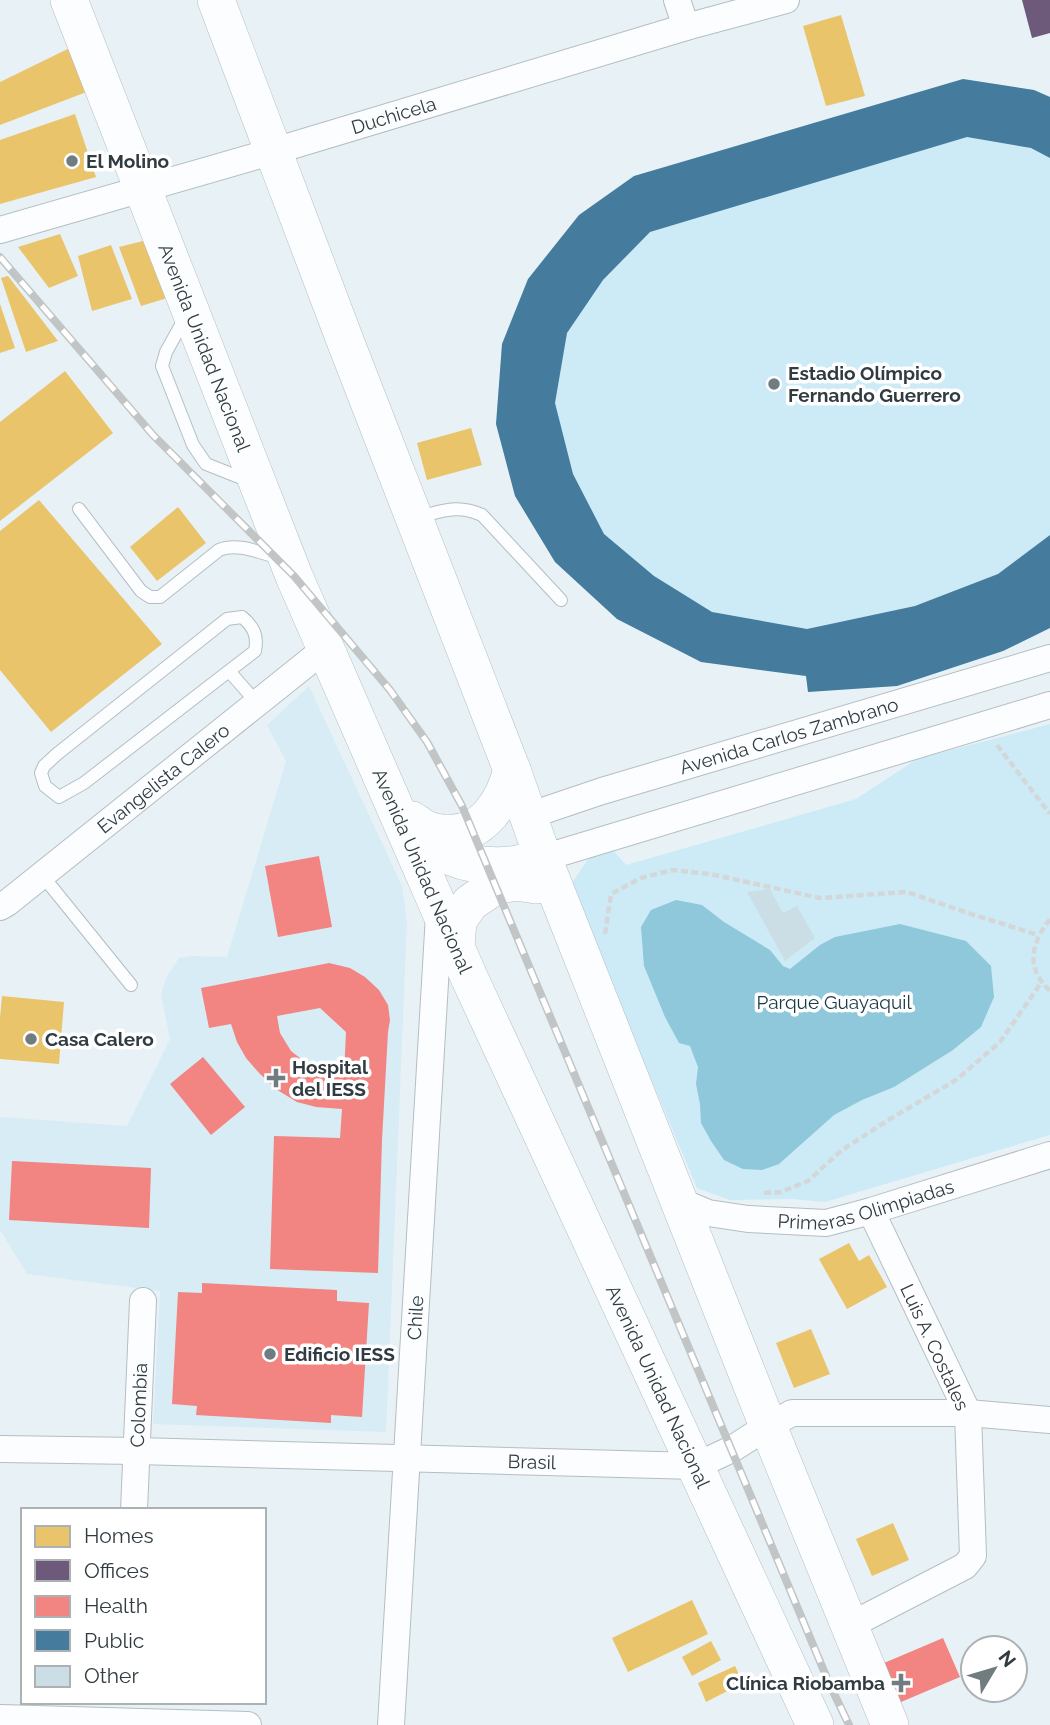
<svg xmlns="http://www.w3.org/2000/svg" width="1050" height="1725" font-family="Raleway,sans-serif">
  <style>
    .built { fill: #d7ecf5 }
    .green { fill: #cdebf7 }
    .water { fill: #8fc7db }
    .homes { fill: #e9c46a }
    .offices { fill: #6d597a }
    .health { fill: #f28482; fill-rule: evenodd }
    .public { fill: #457b9d }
    .building { fill: #cbdee5 }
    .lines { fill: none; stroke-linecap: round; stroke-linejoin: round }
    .lane-casing { stroke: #b4bec2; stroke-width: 14 }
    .street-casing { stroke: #b4bec2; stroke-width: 28 }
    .secondary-casing { stroke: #b4bec2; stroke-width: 38 }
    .path { stroke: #d4d7d7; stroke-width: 4.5; stroke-dasharray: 7 3.5; stroke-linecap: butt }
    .lane { stroke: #fcfdfe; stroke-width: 12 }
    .street { stroke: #fcfdfe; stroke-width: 26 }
    .secondary { stroke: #fcfdfe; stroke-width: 37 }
    .rail-casing { stroke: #c2c5c6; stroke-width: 8 }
    .rail { stroke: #fff; stroke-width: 5; stroke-dasharray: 16; stroke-linecap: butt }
    .poi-dot { fill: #707c80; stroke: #fff; stroke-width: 2.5 }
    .labels { text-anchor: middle; stroke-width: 7; stroke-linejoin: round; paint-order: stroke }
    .street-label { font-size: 19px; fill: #303c41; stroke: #fff }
    .poi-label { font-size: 19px; font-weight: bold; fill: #303c41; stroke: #fff; text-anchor: start }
    .park-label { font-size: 19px; fill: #173a46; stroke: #fff }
  </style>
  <rect width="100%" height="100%" fill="#e8f2f6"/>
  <path class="built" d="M309,686L402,886L407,922L386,1432L153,1424L160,1291L27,1274L0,1230V1117L127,1126L170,1039L161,995L166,978L179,958L191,956L227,957L286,761L267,725Z"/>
  <g class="green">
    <path d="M963,79L1034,90L1050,97V628L1003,651L897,686L808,692L806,676L701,662L617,619L555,562L515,496L496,424L502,344L528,279L634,176Z"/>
    <path d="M1050,724V1135L825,1202L791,1199L730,1200L697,1188L570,886L590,856L612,849L626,865L856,799L917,759Z"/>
  </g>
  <path class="water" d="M676,900L702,905L724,922L770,950L783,966L790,969L820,945L835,937L900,924L966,941L991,966L994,997L981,1027L953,1050L894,1087L862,1100L834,1115L779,1164L762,1170L743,1169L724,1160L711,1141L701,1123L700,1104L696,1084L698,1067L690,1046L679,1043L665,1017L644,966L641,927L651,910Z"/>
  <g class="homes">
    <path d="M841,15L865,96L826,106L803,26Z"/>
    <path d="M80,43L97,88L0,125V82Z"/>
    <path d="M75,114L96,177L0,204V140Z"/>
    <path d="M60,234L78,276L49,288L18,247Z"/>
    <path d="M155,238L177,295L141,306L119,247Z"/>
    <path d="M111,245L132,299L92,311L78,256Z"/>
    <path d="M8,276L58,341L26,352L1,278Z"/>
    <path d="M0,304L15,348L0,353Z"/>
    <path d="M65,371L113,433L0,521V422Z"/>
    <path d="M471,428L482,465L427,480L417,443Z"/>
    <path d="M39,500L162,644L51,732L0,670V531Z"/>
    <path d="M178,507L206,543L157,581L130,547Z"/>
    <path d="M2,996L64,1002L59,1064L0,1059V1018Z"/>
    <path d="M849,1243L859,1261L869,1255L887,1287L847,1309L819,1259Z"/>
    <path d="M811,1329L830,1374L794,1388L776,1343Z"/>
    <path d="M893,1523L909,1560L872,1576L856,1539Z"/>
    <path d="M692,1600L708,1634L628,1672L612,1638Z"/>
    <path d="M711,1641L721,1660L692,1676L682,1657Z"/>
    <path d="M735,1666L743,1683L706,1702L698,1683Z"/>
  </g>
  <path class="offices" d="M1022,0H1050V33L1032,38Z"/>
  <g class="health">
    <path d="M319,856L332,927L278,937L265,866Z"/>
    <path d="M329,963L350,968L365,977L379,990L388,1005L390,1020L388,1032L382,1140L378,1273L270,1269L274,1136L340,1138L342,1109L316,1107L297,1102L279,1091L260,1074L246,1058L237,1042L231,1024L209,1028L201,988ZM320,1008L346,1032L344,1074L324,1070L305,1062L291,1051L280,1033L277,1016Z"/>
    <path d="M203,1057L245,1107L211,1135L170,1084Z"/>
    <path d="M12,1161L151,1168L149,1228L9,1220Z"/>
    <path d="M202,1283L337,1290V1301L369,1303L362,1417L331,1415V1423L196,1415L197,1406L172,1404L178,1292L202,1293Z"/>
    <path d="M943,1638L960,1677L901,1702L884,1663Z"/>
  </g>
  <path class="public" d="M963,79L1034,90L1050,97V158L1031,148L967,137L650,232L603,280L567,333L555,403L573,474L604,534L654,576L712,612L807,629L915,606L998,574L1050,535V628L1003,651L897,686L808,692L806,676L701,662L617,619L555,562L515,496L496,424L502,344L528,279L579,215L634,176Z"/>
  <path class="building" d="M770,889L783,913L797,906L815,938L785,961L747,892Z"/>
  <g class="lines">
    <defs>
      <g id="lane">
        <path d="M186,316L166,352L162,366L193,445L206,464L249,481"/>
        <path d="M79,509L141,591L150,597H160L219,550C238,542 260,553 280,558"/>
        <path d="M419,517C443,511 457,504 482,515L561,600"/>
        <path d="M229,671L84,783L59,797L45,786L41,773L44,766L57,754L227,619L242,617C254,627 258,636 255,651L229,671L257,703"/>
        <path d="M42,875L131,985"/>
      </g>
      <g id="street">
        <path d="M677,0L686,27"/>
        <path id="s1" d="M0,230L281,149L686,27L786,0"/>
        <path id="s2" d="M528,816L602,791L1050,658"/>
        <path d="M543,858L1050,705"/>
        <path id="s3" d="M0,907L7,903L326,648"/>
        <path id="s4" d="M679,1201L708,1213L748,1219L826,1223L871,1211L1050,1155"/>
        <path id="s5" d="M0,1449L137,1451L696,1466L732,1449L768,1426L792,1413H968L1050,1420"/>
        <path id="s6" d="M134,1510L143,1301"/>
        <path d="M849,1626L965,1566L973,1556L968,1413L871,1211"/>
        <path d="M0,1718L248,1725"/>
        <path id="s7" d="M391,1725L439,915"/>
      </g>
      <g id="secondary">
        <path id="s8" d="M69,0L294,576L469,977L815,1725"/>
        <path d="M216,0L346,343L512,770L543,858L768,1426L890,1725"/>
        <path d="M406,820C429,855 470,869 511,865C521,864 532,860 543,858"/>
        <path d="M412,820C418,824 424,829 431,831C436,833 442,833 447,833C484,836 504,800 512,770"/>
        <path d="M456,946L458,921L470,903L495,886L516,882L536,885"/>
      </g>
    </defs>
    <use href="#lane" class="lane-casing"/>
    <use href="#street" class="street-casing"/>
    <use href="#secondary" class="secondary-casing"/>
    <g class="path">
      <path d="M997,745L1050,814"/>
      <path d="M1050,919C1031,944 1025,967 1050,991"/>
      <path d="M605,934L611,894L641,878L672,870L710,874L820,898L907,892L971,914L1038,935"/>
      <path d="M764,1193L781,1192L808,1181L842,1150L890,1119L956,1080L1000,1042L1041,983"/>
    </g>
    <use href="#lane" class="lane"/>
    <use href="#street" class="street"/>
    <use href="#secondary" class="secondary"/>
    <defs>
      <path id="rail" d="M0,257L153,435L294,576L390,690L427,742L462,806L829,1683L849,1725"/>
    </defs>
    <use href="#rail" class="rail-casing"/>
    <use href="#rail" class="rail"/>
  </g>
  <g class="poi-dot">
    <circle cx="72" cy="161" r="7"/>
    <circle cx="774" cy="384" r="7"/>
    <circle cx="31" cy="1039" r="7"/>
    <path d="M272.5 1067.5h7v7h7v7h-7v7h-7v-7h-7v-7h7z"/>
    <circle cx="270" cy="1354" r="7"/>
    <path d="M897.5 1672.5h7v7h7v7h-7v7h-7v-7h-7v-7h7z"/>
  </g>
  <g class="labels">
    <g class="street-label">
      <text dy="7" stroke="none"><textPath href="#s1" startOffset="410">Duchicela</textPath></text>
      <text dy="7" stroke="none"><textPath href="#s8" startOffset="373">Avenida Unidad Nacional</textPath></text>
      <text dy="7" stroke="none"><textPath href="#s2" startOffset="273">Avenida Carlos Zambrano</textPath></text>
      <text dy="7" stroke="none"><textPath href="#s3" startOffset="208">Evangelista Calero</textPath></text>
      <text dy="7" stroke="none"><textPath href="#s8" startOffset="940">Avenida Unidad Nacional</textPath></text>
      <text dy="7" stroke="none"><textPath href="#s4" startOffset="192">Primeras Olimpiadas</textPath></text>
      <text dy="7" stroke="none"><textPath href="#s7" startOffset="408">Chile</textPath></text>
      <text transform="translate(935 1347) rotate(65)" y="7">Luis A. Costales</text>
      <text dy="7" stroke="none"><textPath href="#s8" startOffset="1507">Avenida Unidad Nacional</textPath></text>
      <text dy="7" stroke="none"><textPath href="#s6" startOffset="105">Colombia</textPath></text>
      <text dy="7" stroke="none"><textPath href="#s5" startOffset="532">Brasil</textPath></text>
    </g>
    <g class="poi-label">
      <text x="86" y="168">El Molino</text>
      <text x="788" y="380">Estadio Olímpico<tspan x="788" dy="22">Fernando Guerrero</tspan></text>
      <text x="45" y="1046">Casa Calero</text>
      <text x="292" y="1074">Hospital<tspan x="292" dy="22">del IESS</tspan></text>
      <text x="284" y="1361">Edificio IESS</text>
      <text x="885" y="1690" text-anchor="end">Clínica Riobamba</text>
    </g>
    <g class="park-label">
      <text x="834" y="1009">Parque Guayaquil</text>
    </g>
  </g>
  <rect x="21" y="1508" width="245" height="196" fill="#ffffff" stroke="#acb1b3" stroke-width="2"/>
  <rect x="35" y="1526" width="35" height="21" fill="#e9c46a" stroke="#acb1b3" stroke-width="2"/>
  <text x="84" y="1543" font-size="21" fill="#303c41">Homes</text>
  <rect x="35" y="1560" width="35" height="21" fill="#6d597a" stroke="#acb1b3" stroke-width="2"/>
  <text x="84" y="1578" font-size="21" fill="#303c41">Offices</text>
  <rect x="35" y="1596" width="35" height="21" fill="#f28482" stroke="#acb1b3" stroke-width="2"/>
  <text x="84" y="1613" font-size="21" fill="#303c41">Health</text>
  <rect x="35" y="1630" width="35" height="21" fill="#457b9d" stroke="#acb1b3" stroke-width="2"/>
  <text x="84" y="1648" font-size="21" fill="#303c41">Public</text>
  <rect x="35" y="1666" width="35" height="21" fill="#cbdee5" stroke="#acb1b3" stroke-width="2"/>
  <text x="84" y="1683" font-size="21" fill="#303c41">Other</text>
  <g transform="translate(994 1669) rotate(52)"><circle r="33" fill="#ffffff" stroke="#acb1b3" stroke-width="2"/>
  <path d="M0-5L12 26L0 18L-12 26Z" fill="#707c80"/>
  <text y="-10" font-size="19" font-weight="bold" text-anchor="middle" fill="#303c41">N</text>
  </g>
</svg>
